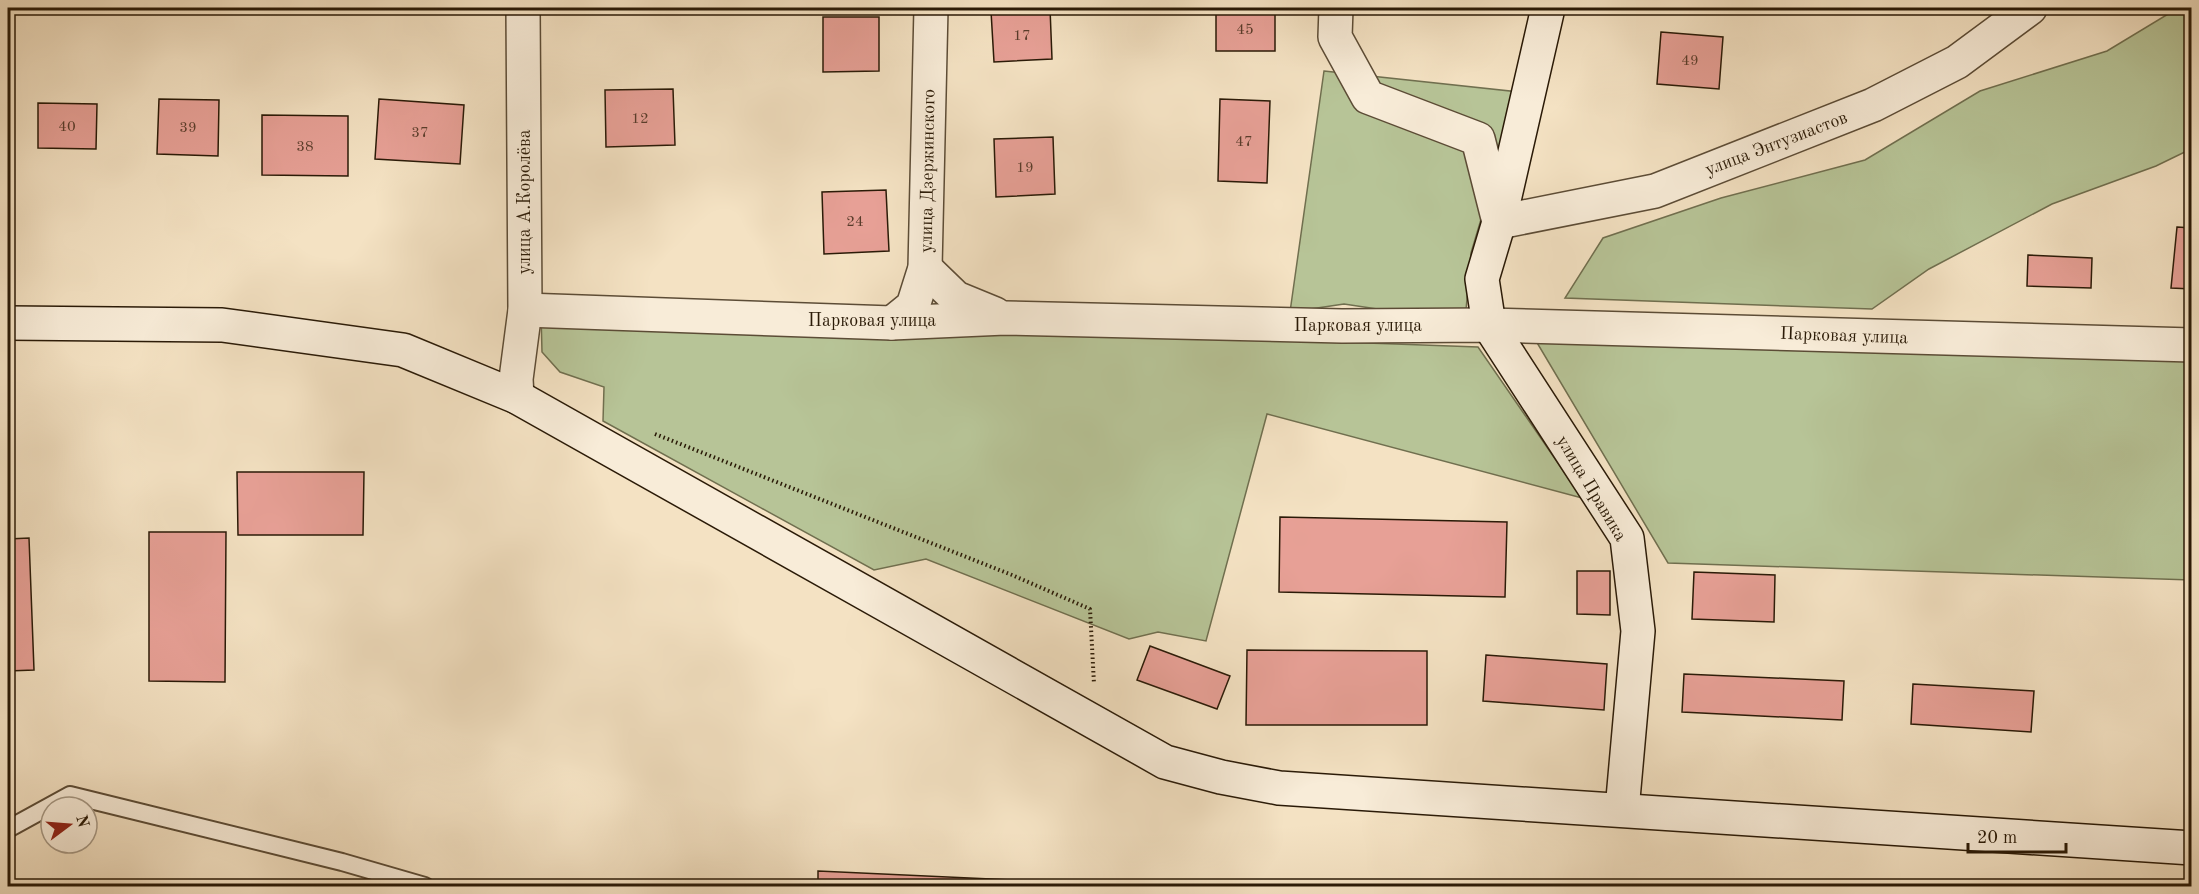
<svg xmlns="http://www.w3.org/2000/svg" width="2199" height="894" font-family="'Old Standard TT',serif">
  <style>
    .green { fill: #b7c497; stroke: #706f4f; stroke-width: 1.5 }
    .building { fill: #e7a096; stroke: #2a1a07; stroke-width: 1.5 }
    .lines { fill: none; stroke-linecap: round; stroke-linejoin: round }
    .lane-casing { stroke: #5c4c36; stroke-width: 20 }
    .street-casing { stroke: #5c4c36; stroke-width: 36 }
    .secondary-casing { stroke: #2a1a07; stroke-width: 36 }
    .path { stroke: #2a1a07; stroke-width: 4; stroke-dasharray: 1.5 3; stroke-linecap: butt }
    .lane { stroke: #f8ecd8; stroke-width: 16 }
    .street { stroke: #f8ecd8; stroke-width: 33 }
    .secondary { stroke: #f8ecd8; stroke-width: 33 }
    .labels { text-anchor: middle; stroke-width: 4.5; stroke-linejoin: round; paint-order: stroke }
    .number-label { font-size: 15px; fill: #593c2b }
    .street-label { font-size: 18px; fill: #2a1a07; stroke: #f8ecd8 }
  </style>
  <rect width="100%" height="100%" fill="#f4e2c3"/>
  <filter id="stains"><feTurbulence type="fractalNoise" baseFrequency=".00333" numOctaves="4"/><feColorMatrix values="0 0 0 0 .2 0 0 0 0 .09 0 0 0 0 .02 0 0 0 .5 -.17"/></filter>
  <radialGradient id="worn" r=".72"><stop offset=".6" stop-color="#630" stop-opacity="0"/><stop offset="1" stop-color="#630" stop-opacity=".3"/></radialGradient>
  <g class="green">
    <path d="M2178,8H2191V149L2156,166L2052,204L1929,269L1872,309L1565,298L1603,238L1721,198L1865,160L1980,91L2107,51Z"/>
    <path d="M1324,71L1519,92L1471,253L1466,310H1384L1344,304L1290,312Z"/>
    <path d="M541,313L1478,347L1582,498L1267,414L1206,641L1158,632L1129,639L926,559L874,570L603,421L604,387L560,372L542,352Z"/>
    <path d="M1536,341L2191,359V580L1668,563Z"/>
  </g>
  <g class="building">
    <path d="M1050,8L1052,59L994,62L991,11Z"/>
    <rect x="1216" y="8" width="59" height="43"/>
    <path d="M823,17H879V71L823,72Z"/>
    <path d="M1661,32L1723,37L1719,89L1657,84Z"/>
    <path d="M673,89L675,145L606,147L605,90Z"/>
    <path d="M159,99L219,100L218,156L157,154Z"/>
    <path d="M379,99L464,105L460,164L375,159Z"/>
    <path d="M1220,99L1270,101L1267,183L1218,181Z"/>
    <path d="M38,103L97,104L96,149L38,148Z"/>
    <path d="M262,115L348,116V176L262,175Z"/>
    <path d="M1053,137L1055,194L996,197L994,139Z"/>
    <path d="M886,190L889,251L824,254L822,192Z"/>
    <path d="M2177,227L2192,228V289L2171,288Z"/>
    <path d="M2028,255L2092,258L2091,288L2027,286Z"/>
    <path d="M237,472H364L363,535H238Z"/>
    <path d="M1280,517L1507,522L1505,597L1279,592Z"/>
    <path d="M149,532H226L225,682L149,681Z"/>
    <path d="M29,538L34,670L8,671V539Z"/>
    <path d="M1577,571H1610V615L1577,614Z"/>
    <path d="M1694,572L1775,575L1774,622L1692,619Z"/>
    <path d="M1150,646L1230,676L1217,709L1137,680Z"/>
    <path d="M1247,650L1427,651V725H1246Z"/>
    <path d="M1486,655L1607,664L1604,710L1483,701Z"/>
    <path d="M1684,674L1844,681L1842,720L1682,712Z"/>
    <path d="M1913,684L2034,691L2031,732L1911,724Z"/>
    <path d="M818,871L1145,886H818Z"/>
  </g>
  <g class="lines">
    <defs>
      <path id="lane" d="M8,829L70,795L342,862L425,886"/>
      <g id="street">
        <path d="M1336,8L1335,37L1368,97L1478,139L1499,222L1655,191L1873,105L1957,62L2030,8"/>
        <path d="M925,268L956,298L995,314"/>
        <path d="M525,310L892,323L1005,318L1342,326L1489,325L2192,345"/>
        <path d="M892,323L913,306L925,268L931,8"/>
        <path d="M517,397L516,379L525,310L523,8"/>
      </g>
      <g id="secondary">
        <path d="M1548,8L1499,222L1482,279L1489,325L1627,538L1638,631L1622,810"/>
        <path d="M8,323L222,325L403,350L517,397L1165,762L1221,777L1279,788L2192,848"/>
      </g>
    </defs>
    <use href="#lane" class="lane-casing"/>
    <use href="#street" class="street-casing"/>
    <use href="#secondary" class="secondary-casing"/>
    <path class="path" d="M655,434L1012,575L1090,609L1094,684"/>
    <use href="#lane" class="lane"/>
    <use href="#street" class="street"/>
    <use href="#secondary" class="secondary"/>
  </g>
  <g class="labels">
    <g class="number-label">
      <text x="1245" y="34">45</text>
      <text x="1022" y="40">17</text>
      <text x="1690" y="65">49</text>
      <text x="640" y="123">12</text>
      <text x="67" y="131">40</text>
      <text x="188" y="132">39</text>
      <text x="420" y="137">37</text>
      <text x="1244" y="146">47</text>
      <text x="305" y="151">38</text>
      <text x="1025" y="172">19</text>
      <text x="855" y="226">24</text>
    </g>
    <g class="street-label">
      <text transform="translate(1776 143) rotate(-21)" y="6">улица Энтузиастов</text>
      <text transform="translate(927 171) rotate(-89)" y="6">улица Дзержинского</text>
      <text transform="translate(524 202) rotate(-90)" y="6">улица А.Королёва</text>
      <text x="872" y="326">Парковая улица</text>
      <text x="1358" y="331">Парковая улица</text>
      <text transform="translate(1844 335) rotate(2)" y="6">Парковая улица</text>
      <text transform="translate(1592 488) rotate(59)" y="6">улица Правика</text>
    </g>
  </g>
  <rect width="2199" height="894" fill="none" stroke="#f4e2c3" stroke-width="30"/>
  <rect x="9" y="9" width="2181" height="876" fill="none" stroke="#2a1a07" stroke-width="3"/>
  <rect x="15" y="15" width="2169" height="864" fill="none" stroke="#2a1a07" stroke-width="1.5"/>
  <g transform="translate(69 825) rotate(74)"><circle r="28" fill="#f8ecd8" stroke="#a69884" stroke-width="1.5"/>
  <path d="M0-4.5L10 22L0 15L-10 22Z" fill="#8f2418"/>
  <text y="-9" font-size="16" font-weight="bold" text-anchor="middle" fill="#2a1a07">N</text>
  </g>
  <path d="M1968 843v9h98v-9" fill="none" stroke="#2a1a07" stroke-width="3"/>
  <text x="1977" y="843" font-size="18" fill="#2a1a07" stroke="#f8ecd8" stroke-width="4.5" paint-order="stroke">20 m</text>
  <rect width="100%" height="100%" filter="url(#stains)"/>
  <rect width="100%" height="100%" fill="url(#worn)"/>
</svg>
